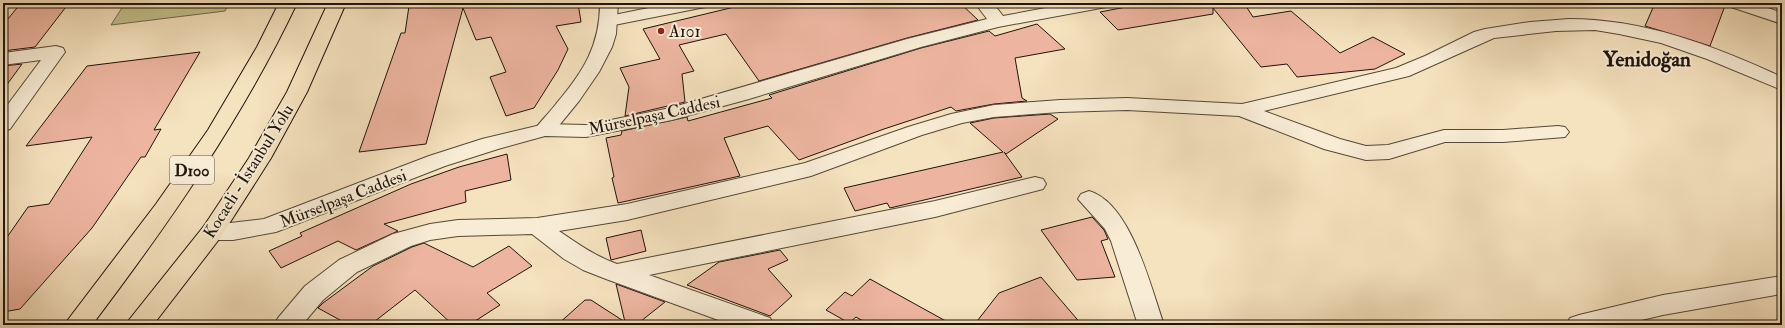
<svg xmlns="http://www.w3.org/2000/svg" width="1785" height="328" font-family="'IM FELL Double Pica',serif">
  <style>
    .green { fill: #c3c18c; stroke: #706a4c }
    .building { fill: #edb5a0; stroke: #1e140c }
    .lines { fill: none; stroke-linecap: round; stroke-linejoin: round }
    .minor-casing { stroke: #544838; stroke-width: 2 }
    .tertiary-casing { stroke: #544838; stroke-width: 2 }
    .trunk-casing { stroke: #1e140c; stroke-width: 2 }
    .minor { fill: #f8ecd5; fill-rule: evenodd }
    .tertiary { fill: #f8ecd5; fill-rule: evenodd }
    .trunk { fill: #f5e2be; fill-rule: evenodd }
    .poi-dot { fill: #8f2418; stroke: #f8ecd5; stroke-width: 1.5 }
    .labels { text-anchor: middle; stroke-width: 4; stroke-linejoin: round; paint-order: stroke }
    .shield { fill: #f8ecd5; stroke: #5f5548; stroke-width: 1 }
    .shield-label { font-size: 16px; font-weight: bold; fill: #1e140c }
    .poi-label { font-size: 17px; fill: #1e140c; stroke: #f8ecd5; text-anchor: start }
    .street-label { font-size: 17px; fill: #1e140c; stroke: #f8ecd5 }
    .district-label { font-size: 21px; font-weight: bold; fill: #1e140c; stroke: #f8ecd5 }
  </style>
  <rect width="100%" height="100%" fill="#f5e2be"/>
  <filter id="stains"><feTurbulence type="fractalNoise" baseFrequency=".005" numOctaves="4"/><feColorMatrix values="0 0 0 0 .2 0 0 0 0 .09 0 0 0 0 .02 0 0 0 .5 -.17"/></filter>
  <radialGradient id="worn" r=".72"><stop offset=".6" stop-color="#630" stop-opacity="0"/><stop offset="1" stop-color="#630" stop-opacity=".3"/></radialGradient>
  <path class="green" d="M125,3H229L225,11L111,25Z"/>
  <g class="building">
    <path d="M21,3H69L35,47L3,51V25Z"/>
    <path d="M427,3H578L581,22L556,26L568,49L558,70L534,108L506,116L490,77L506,72L491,37L476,40L463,8L426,144L359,152L401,33H405L409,6Z"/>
    <path d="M751,3H960L978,20L907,38L759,81L726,34L679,45L694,71L682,74L685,102L625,116L629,87L620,68L660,59L643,29Z"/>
    <path d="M1147,3H1244L1253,17L1291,11L1340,53L1373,37L1405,54L1375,69L1297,77L1287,64L1261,67L1213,8V14L1118,30L1100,12Z"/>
    <path d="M1655,3H1726L1710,46L1645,26Z"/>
    <path d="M1037,24L1065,49L1015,58L1022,98L1027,101L994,104L956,111L951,107L884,129L799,160L768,126L724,138L740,176L618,203L612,178L614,177L606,138L621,135L622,131L687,117L688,121L772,98L769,95L921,48L989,31L995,36Z"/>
    <path d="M200,52L154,130L161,129L145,157H141L92,228L20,309L3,312V243L28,207L49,204L92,137L26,146L87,66Z"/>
    <path d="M22,64L3,90V66Z"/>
    <path d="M1050,114L1058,119L1006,154L1004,152L1022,177L890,208L887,203L855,211L844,188L1003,152L970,123L994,118Z"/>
    <path d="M507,154L511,180L465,191L466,202L384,224L398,231L356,250L338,241L281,268L269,251L302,236L300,233L411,184L459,167Z"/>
    <path d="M1092,217L1104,230L1108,239L1101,241L1115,277L1077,280L1041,230Z"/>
    <path d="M641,230L646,251L611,260L606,238Z"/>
    <path d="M424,243L473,267L509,246L532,266L487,293L500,305L469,325H453L415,290L370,325H349L318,308L323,303L373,266L412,247Z"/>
    <path d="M780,250L788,260L768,269L792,296L770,316L687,285L719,262Z"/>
    <path d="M1041,277L1082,325H974L999,293Z"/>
    <path d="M870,279L886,288L953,325H870L856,317L849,323L826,310L845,292L852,296Z"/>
    <path d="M616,284L665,302L636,325H557L585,300H591L625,322Z"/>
  </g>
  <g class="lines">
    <defs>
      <g id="minor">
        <path d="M673,3H709L706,7L700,8L609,26L603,25L600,21L603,17L609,16Z"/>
        <path d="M975,3H993L1003,16L1072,3H1110L1107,7L1101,8L998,27L921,47L749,99L672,120L586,137L545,136L498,149L445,166L276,232L233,240H212L204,238L200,232L204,226L264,219L429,156L482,139L545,124L586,125L670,108L907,39L987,19Z"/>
        <path d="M1728,3H1754L1782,13V24L1731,7Z"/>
        <path d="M1569,19C1644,19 1715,46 1782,77V90L1707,59L1661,43L1619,34L1595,30L1556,31L1494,38L1409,76L1264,111L1340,139L1366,146L1388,145L1444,130H1503L1558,126L1565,127L1569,132L1565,137L1503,142H1445L1389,159L1366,160L1324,149L1239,116L1127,110L1060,112L994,117L962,123L922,135L811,176L627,220L559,231C578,244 595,256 617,264L935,201L1035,177L1043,179L1046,184L1043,189L935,217L649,275L770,318L774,325H732L606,279L583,270L564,259L532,234L458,236L430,240L411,246L357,272L323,300L302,325H274L278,318L305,286L339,260L393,234L430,224L458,220L537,218L627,204L805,163L908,127L951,114L994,105L1060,100L1127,98L1242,104L1396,68L1425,56L1474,32L1485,29L1530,22Z"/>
        <path d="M56,46L63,48L65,52L10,129L3,131V111L41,60L3,65V53Z"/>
        <path d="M1089,191C1131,203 1151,288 1164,325H1138L1111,241L1105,229L1078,199L1081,194Z"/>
        <path d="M1782,276V294L1663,315L1620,325H1566L1570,318L1579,315L1663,295Z"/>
      </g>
      <path id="tertiary" d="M600,3H618L616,34L612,47L599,72L579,101L552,134L545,136L538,134L534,130C541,121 549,113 556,104C583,72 600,46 600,3Z"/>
      <g id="trunk">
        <path d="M279,3H297C242,119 169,223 92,325H64L156,204L208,130L257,47Z"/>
        <path d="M328,3H346L307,92L271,158L220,238L153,325H125L204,226L249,158L287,92Z"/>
      </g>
    </defs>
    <use href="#minor" class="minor-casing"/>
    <use href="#tertiary" class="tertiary-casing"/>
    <use href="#trunk" class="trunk-casing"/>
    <use href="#minor" class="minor"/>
    <use href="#tertiary" class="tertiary"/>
    <use href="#trunk" class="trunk"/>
  </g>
  <circle class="poi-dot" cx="661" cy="31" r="4"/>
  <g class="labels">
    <rect class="shield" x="170" y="156" width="44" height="28" rx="3"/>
    <g class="shield-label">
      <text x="192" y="176">D100</text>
    </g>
    <g class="poi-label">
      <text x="669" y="37">A101</text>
    </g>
    <g class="street-label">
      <text transform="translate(654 115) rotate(-12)" y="6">Mürselpaşa Caddesi</text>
      <text transform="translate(248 171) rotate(-58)" y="6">Kocaeli - İstanbul Yolu</text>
      <text transform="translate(343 198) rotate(-21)" y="6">Mürselpaşa Caddesi</text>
    </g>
    <g class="district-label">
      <text x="1647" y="66">Yenidoğan</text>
    </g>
  </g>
  <rect width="1785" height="328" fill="none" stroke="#f5e2be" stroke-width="16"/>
  <rect x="4" y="4" width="1777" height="320" fill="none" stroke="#1e140c" stroke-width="2"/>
  <rect x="8" y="8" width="1769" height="312" fill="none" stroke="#1e140c"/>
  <rect width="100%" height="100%" filter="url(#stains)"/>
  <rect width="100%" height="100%" fill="url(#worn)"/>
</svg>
